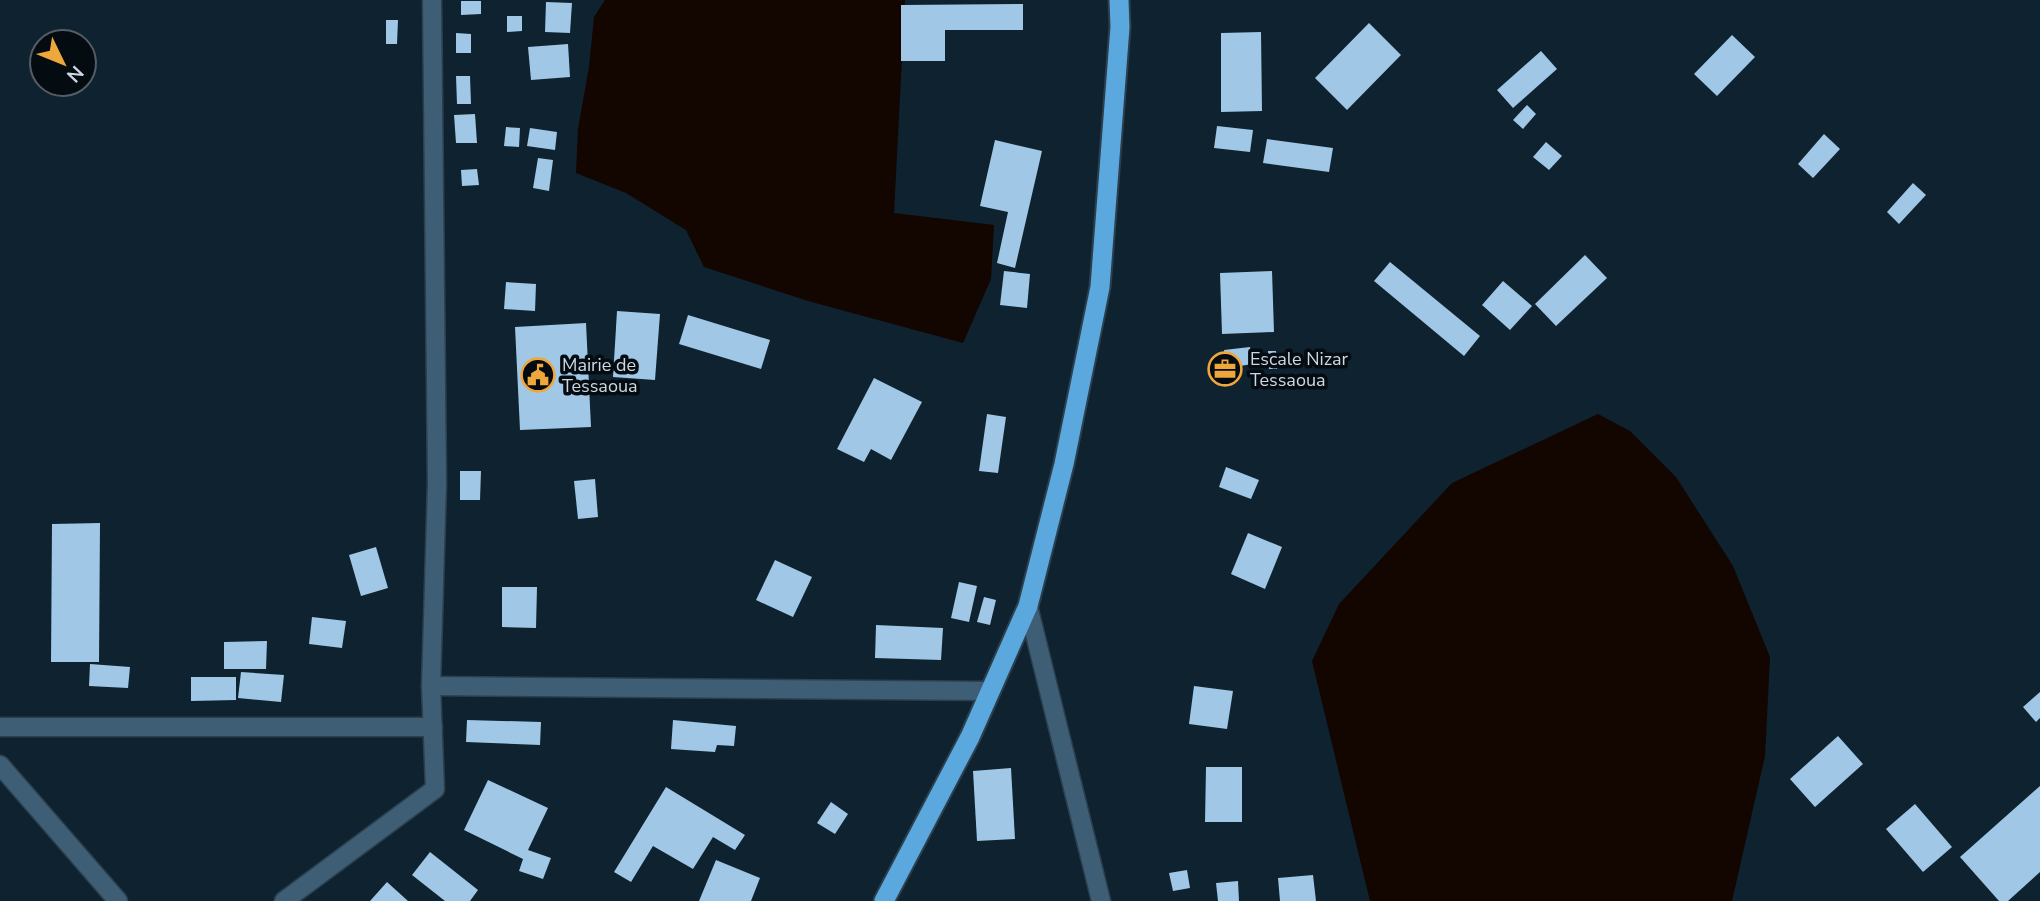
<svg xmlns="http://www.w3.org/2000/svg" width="2040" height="901" font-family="'Nunito Sans',sans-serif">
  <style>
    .water { fill: #130500 }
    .building { fill: #a0c7e5 }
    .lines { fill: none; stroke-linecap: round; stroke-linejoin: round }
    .minor-casing { stroke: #2c3f4c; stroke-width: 21 }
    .tertiary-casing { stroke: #2c3f4c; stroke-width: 21 }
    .trunk-casing { stroke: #2c3f4c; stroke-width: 23 }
    .minor { stroke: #3e5e76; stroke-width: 18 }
    .tertiary { stroke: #3e5e76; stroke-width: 18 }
    .trunk { stroke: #5aa8de; stroke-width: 19 }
    .labels { text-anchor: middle; stroke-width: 7; stroke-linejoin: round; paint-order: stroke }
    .poi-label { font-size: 18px; fill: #ccd8e2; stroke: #040b11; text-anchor: start }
  </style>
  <rect width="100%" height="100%" fill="#0e2230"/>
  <g class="water">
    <path d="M605,0H905L894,213L994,225L991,279L963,343L808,301L704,267L686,230L626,193L576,173L578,129L589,67L594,17Z"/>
    <path d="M1598,414L1630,431L1676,477L1733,566L1770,657L1765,756L1732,901H1370L1312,661L1339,604L1452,483Z"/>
  </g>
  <g class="building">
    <path d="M461,1H481V14L461,15Z"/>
    <path d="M546,2L572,3L570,33L545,32Z"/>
    <path d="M1023,4V30H945V61H901V5Z"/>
    <path d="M507,16H522V31L507,32Z"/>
    <path d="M386,20H398L397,44H386Z"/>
    <path d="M1369,23L1401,55L1347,110L1315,78Z"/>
    <path d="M1261,32L1262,111L1221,112V33Z"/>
    <path d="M456,33L471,34V53H456Z"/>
    <path d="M1732,35L1755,57L1717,96L1694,74Z"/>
    <path d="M568,44L570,77L531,80L528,47Z"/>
    <path d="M1541,51L1557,69L1513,108L1497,90Z"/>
    <path d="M456,76H470L471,104H457Z"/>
    <path d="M1527,105L1536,114L1523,129L1513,120Z"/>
    <path d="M475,114L477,143H456L454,115Z"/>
    <path d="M1217,126L1253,130L1250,152L1214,148Z"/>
    <path d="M506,127L520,128L519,147L504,146Z"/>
    <path d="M530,128L557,132L555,150L527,146Z"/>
    <path d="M1824,134L1840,149L1813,178L1798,164Z"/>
    <path d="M1267,139L1333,148L1329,172L1263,163Z"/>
    <path d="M995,140L1042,151L1015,268L997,263L1008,212L980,206Z"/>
    <path d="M1546,142L1562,156L1549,170L1533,157Z"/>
    <path d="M538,158L553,160L549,191L533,188Z"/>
    <path d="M477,169L479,185L462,186L461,170Z"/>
    <path d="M1913,183L1926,195L1899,224L1887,212Z"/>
    <path d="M1585,255L1607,278L1556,326L1535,304Z"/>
    <path d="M1390,262L1480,336L1464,356L1374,281Z"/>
    <path d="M1004,271L1030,274L1027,308L1000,305Z"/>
    <path d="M1272,271L1274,332L1222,334L1220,273Z"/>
    <path d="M1503,281L1532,306L1510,330L1482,305Z"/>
    <path d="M506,282L536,284L535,311L504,309Z"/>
    <path d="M617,311L660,314L655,380L613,377Z"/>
    <path d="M688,315L770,340L761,369L679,344Z"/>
    <path d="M586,323L591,427L520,430L515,327Z"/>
    <path d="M1250,347L1253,364L1226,368L1224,350Z"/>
    <path d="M1268,351H1276L1277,369H1269Z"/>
    <path d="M874,378L922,402L891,460L871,449L864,462L837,449Z"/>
    <path d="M987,414L1006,417L998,473L979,471Z"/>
    <path d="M1226,467L1259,480L1251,499L1219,487Z"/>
    <path d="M460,471H481L480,500H460Z"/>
    <path d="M595,479L598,517L578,519L574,481Z"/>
    <path d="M100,523L99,662H51L52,524Z"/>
    <path d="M1248,533L1282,547L1265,589L1231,574Z"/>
    <path d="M376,547L388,588L361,596L349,555Z"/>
    <path d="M775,560L812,577L793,617L756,600Z"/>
    <path d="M959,582L977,586L969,622L951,618Z"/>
    <path d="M502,587H537L536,628L502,627Z"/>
    <path d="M984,597L996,600L990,625L977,622Z"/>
    <path d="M312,617L346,621L342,648L309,644Z"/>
    <path d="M876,625L943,628L941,660L875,658Z"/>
    <path d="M267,641L266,669H224V642Z"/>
    <path d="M90,664L130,667L128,688L89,686Z"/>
    <path d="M241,672L284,675L281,702L238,698Z"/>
    <path d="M191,677H236V700L191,701Z"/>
    <path d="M1194,686L1233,691L1227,729L1189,724Z"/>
    <path d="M2040,692V718L2036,722L2023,707Z"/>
    <path d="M467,720L541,722L540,745L466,742Z"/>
    <path d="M673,720L736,726L734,746L717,745L715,752L671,749Z"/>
    <path d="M1838,736L1863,764L1815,807L1790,779Z"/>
    <path d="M1206,767H1242V822H1205Z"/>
    <path d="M1011,768L1015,839L977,841L973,771Z"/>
    <path d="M488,780L548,808L528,850L551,858L543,879L519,871L523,859L464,830Z"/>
    <path d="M2040,786V872L2008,901H1999L1960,857Z"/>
    <path d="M666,787L745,835L735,850L713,837L693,869L653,846L631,882L614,872Z"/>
    <path d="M831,802L848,814L835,834L817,823Z"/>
    <path d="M1915,804L1952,847L1923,872L1886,829Z"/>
    <path d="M430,852L478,890L470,901H445L412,875Z"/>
    <path d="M716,860L760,878L751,901H699Z"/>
    <path d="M1187,870L1190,888L1173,891L1169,873Z"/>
    <path d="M1313,875L1316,901H1280L1278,878Z"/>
    <path d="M1238,881L1239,901H1218L1216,883Z"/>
    <path d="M387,882L408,901H370Z"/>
  </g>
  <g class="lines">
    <defs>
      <g id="minor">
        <path d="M431,686L990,691"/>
        <path d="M0,727H433"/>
        <path d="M0,765L118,901"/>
        <path d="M284,901L435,789L431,686L437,483L432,0"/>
      </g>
      <path id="tertiary" d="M1028,606L1101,901"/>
      <path id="trunk" d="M884,901L970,737L1028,606L1064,464L1100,287L1120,27L1119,0"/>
    </defs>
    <use href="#minor" class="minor-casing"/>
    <use href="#tertiary" class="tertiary-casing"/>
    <use href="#trunk" class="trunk-casing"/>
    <use href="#minor" class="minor"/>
    <use href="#tertiary" class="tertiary"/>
    <use href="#trunk" class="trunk"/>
  </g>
  <defs>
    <symbol id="office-ring" viewBox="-11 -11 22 22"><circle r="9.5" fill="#040b11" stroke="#eea73c" stroke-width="1.5"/><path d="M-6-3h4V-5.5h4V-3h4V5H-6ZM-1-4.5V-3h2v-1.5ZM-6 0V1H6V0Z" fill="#eea73c"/></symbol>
    <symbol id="civic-ring" viewBox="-11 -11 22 22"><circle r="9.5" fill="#040b11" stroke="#eea73c" stroke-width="1.5"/><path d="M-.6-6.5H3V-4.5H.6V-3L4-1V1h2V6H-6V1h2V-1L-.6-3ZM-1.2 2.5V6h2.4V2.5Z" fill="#eea73c"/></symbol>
  </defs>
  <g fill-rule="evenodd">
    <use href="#office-ring" x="1206" y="350" width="38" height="38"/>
    <use href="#civic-ring" x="519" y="356" width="38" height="38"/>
  </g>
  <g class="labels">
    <g class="poi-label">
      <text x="1250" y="365">Escale Nizar<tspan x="1250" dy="21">Tessaoua</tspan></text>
      <text x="562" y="371">Mairie de<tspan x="562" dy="21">Tessaoua</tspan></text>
    </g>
  </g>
  <g transform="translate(63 63) rotate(133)"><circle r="33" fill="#040b11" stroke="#545d65" stroke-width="2"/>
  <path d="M0-5L12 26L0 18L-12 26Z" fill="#eea73c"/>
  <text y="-10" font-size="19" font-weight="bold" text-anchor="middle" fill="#ccd8e2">N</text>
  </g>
</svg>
